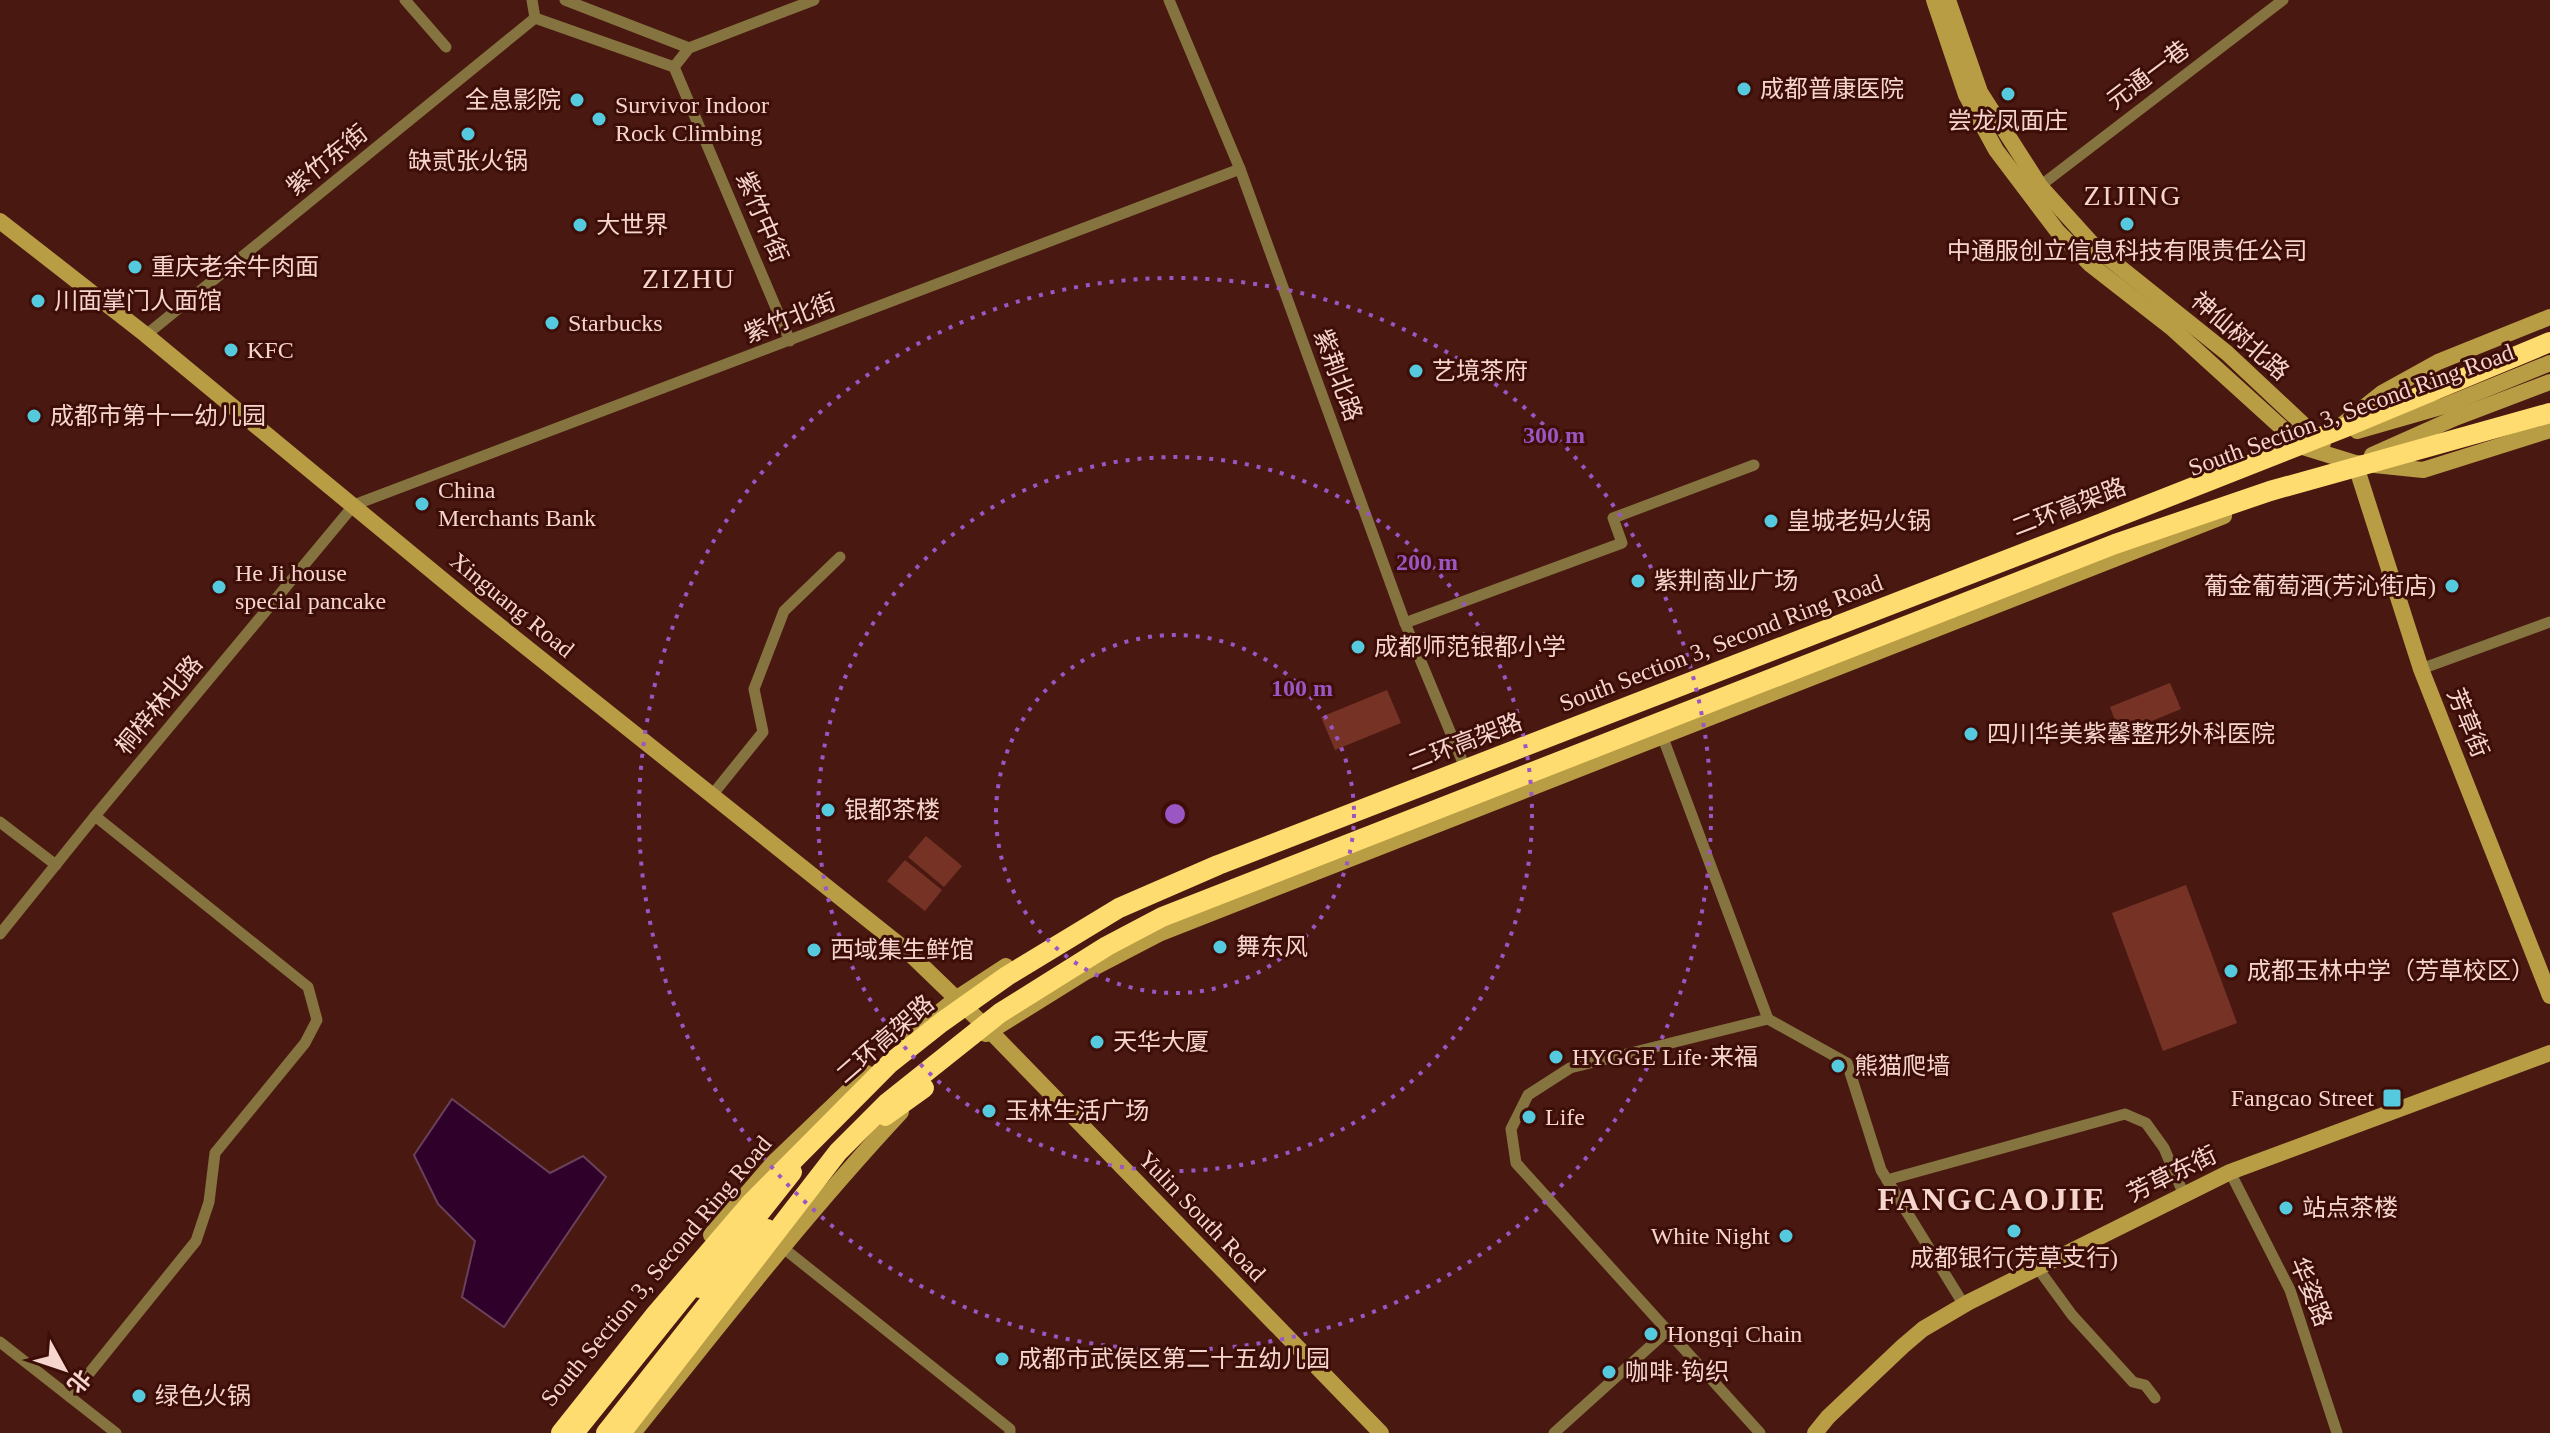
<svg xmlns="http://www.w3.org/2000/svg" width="2550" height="1433" font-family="'Times New Roman','Noto Sans SC',serif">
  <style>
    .green { fill: #773226 }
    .water { fill: #2e002a; stroke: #6a405b; stroke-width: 2 }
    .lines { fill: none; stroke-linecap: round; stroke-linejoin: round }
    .street { stroke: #857440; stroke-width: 11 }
    .secondary { stroke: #b99d45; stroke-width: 16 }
    .highway { stroke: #fedc70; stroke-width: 20 }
    .highway-bridge { stroke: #fedc70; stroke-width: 20 }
    .ring { fill: none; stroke: #9a56c3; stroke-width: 4; stroke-dasharray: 4 8 }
    .poi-dot { fill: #55cadf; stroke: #3d0e07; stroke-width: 3 }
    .labels { text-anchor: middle; stroke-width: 6; stroke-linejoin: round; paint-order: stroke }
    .street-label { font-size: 24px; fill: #f5d5ce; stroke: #3d0e07 }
    .poi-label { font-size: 24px; fill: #f5d5ce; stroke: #3d0e07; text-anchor: start }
    .quarter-label { font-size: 28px; letter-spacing: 2px; fill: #f5d5ce; stroke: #3d0e07 }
    .district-label { font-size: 32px; font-weight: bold; letter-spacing: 2px; fill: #f5d5ce; stroke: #3d0e07 }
    .centre { fill: #9a56c3; stroke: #3d0e07; stroke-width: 4 }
    .ring-label { font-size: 24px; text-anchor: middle; font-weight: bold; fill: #9a56c3; stroke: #3d0e07; stroke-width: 6; stroke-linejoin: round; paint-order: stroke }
  </style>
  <rect width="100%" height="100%" fill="#491911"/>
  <g class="green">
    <path d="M2170,683L2181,709L2120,734L2110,707Z"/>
    <path d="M1387,690L1401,723L1335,750L1321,717Z"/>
    <path d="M926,836L962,866L944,887L908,857Z"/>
    <path d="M905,860L942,890L925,911L887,881Z"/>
    <path d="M2186,885L2237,1023L2163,1051L2112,913Z"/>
  </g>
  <path class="water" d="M452,1099L550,1173L583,1156L606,1177L504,1327L462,1297L475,1241L438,1204L414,1155Z"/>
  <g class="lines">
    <g class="street">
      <path d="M405,0L446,47"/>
      <path d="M532,0L535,18"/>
      <path d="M565,0L689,48"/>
      <path d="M1169,0L1240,169L1405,623L1464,765"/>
      <path d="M535,18L674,67"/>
      <path d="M2040,186L2283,0"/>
      <path d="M146,335L535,18"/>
      <path d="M790,341L674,67L689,48L814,0"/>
      <path d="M1405,623L1622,543L1613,518L1754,465"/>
      <path d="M2421,669L2550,622"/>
      <path d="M1663,738L1768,1019L1847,1063L1881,1170L1964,1305"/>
      <path d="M713,794L763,732L754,689L784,611L840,557"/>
      <path d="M0,822L56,865"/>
      <path d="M0,934L95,816L354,505L1240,169"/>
      <path d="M2230,1172L2290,1290L2337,1433"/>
      <path d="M1887,1180L2125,1114L2146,1123L2164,1148L2184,1195"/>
      <path d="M782,1247L1010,1429V1433"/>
      <path d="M2037,1267L2072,1315L2133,1382L2145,1385L2155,1398"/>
      <path d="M0,1342L116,1433"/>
      <path d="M70,1397L196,1241L209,1202L215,1153L305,1043L317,1020L308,987L95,816"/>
      <path d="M1554,1433L1666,1332"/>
      <path d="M1760,1433L1516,1163L1511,1129L1528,1095L1570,1068L1768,1019"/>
    </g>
    <g class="secondary">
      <path d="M1934,0L1966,95L1996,150L2058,232L2091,265L2173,329L2303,447L2355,463L2423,470L2550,430"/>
      <path d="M1948,0L1980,92L2040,186L2097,249L2227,353L2323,443"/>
      <path d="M0,221L146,335L472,604L906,950L990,1031L1381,1433"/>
      <path d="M2343,424L2382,393L2438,362L2550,317"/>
      <path d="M2357,431L2444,406L2550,363"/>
      <path d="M2372,455L2455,418L2550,382"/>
      <path d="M2355,463L2421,669L2550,996"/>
      <path d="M986,1034L1084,973L1161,933L2224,516"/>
      <path d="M908,1037L957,998L1006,966"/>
      <path d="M711,1235L774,1162L867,1073"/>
      <path d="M634,1432C721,1323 806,1214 901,1112"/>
      <path d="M1815,1433L1828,1417L1903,1346L1923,1329L1969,1302L2230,1172L2550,1053"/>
    </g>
    <g class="highway">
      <path d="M885,1116L924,1088"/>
      <path d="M700,1288L792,1172"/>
      <path d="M574,1433L703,1273"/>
      <path d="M606,1433L767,1229"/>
    </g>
    <g class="highway-bridge">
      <path d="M561,1433L655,1315L751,1203L889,1064L942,1022L1007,976L1119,908L1218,865L2102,523L2346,427L2550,342"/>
      <path d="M621,1433L838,1152L887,1103L1000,1013L1107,946L1162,917L2115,544L2270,491L2550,413"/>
    </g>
  </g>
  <g class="ring">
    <circle cx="1175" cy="814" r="179"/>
    <circle cx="1175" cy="814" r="357"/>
    <circle cx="1175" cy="814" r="536"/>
  </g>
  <g class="poi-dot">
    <circle cx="1744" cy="89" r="8"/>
    <circle cx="2008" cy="94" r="8"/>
    <circle cx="577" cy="100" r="8"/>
    <circle cx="599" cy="119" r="8"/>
    <circle cx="468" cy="134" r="8"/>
    <circle cx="2127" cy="224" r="8"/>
    <circle cx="580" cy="225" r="8"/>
    <circle cx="135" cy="267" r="8"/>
    <circle cx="38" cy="301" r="8"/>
    <circle cx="552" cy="323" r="8"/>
    <circle cx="231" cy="350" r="8"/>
    <circle cx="1416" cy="371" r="8"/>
    <circle cx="34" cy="416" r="8"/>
    <circle cx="422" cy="504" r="8"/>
    <circle cx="1771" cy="521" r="8"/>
    <circle cx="1638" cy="581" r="8"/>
    <circle cx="2452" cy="586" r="8"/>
    <circle cx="219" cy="587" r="8"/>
    <circle cx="1358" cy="647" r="8"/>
    <circle cx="1971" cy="734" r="8"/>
    <circle cx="828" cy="810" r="8"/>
    <circle cx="1220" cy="947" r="8"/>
    <circle cx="814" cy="950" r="8"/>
    <circle cx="2231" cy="971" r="8"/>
    <circle cx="1097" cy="1042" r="8"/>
    <circle cx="1556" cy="1057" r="8"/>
    <circle cx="1838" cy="1066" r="8"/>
    <rect x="2382" y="1088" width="20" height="20" rx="4"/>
    <circle cx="989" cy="1111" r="8"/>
    <circle cx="1529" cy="1117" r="8"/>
    <circle cx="2286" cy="1208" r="8"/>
    <circle cx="2014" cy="1231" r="8"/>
    <circle cx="1786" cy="1236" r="8"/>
    <circle cx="1651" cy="1334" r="8"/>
    <circle cx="1002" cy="1359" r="8"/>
    <circle cx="1609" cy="1372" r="8"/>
    <circle cx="139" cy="1396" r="8"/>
  </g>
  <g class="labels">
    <g class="street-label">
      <text transform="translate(2148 75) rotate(-37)" y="8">元通一巷</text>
      <text transform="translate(327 160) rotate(-39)" y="8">紫竹东街</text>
      <text transform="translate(762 217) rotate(67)" y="8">紫竹中街</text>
      <text transform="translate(790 318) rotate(-21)" y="8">紫竹北街</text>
      <text transform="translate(2240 336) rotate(41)" y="8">神仙树北路</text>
      <text transform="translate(1338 375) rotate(70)" y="8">紫荆北路</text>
      <text transform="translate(2351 410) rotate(-20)" y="8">South Section 3, Second Ring Road</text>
      <text transform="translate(2069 507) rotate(-21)" y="8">二环高架路</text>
      <text transform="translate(512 605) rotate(39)" y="8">Xinguang Road</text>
      <text transform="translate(1721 643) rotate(-21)" y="8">South Section 3, Second Ring Road</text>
      <text transform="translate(159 705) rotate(-50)" y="8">桐梓林北路</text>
      <text transform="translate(2468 723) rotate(68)" y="8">芳草街</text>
      <text transform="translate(1465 742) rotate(-21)" y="8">二环高架路</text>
      <text transform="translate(885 1039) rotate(-41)" y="8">二环高架路</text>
      <text transform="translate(2172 1174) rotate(-26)" y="8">芳草东街</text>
      <text transform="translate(1202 1216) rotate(46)" y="8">Yulin South Road</text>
      <text transform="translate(656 1271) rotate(-50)" y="8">South Section 3, Second Ring Road</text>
      <text transform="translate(2311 1292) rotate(68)" y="8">华姿路</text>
    </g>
    <g class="poi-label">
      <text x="1760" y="97">成都普康医院</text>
      <text x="561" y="108" text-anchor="end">全息影院</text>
      <text x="615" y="113">Survivor Indoor<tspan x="615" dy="28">Rock Climbing</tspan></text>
      <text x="2008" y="129" text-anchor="middle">尝龙凤面庄</text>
      <text x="468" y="169" text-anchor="middle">缺贰张火锅</text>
      <text x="596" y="233">大世界</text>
      <text x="2127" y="259" text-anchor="middle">中通服创立信息科技有限责任公司</text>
      <text x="151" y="275">重庆老余牛肉面</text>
      <text x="54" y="309">川面掌门人面馆</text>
      <text x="568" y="331">Starbucks</text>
      <text x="247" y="358">KFC</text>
      <text x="1432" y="379">艺境茶府</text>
      <text x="50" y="424">成都市第十一幼儿园</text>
      <text x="438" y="498">China<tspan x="438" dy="28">Merchants Bank</tspan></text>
      <text x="1787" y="529">皇城老妈火锅</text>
      <text x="235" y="581">He Ji house<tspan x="235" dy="28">special pancake</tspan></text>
      <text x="1654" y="589">紫荆商业广场</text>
      <text x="2436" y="594" text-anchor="end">葡金葡萄酒(芳沁街店)</text>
      <text x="1374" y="655">成都师范银都小学</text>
      <text x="1987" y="742">四川华美紫馨整形外科医院</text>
      <text x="844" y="818">银都茶楼</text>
      <text x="1236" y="955">舞东风</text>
      <text x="830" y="958">西域集生鲜馆</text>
      <text x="2247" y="979">成都玉林中学（芳草校区）</text>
      <text x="1113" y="1050">天华大厦</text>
      <text x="1572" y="1065">HYGGE Life·来福</text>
      <text x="1854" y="1074">熊猫爬墙</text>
      <text x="2374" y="1106" text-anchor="end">Fangcao Street</text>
      <text x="1005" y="1119">玉林生活广场</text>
      <text x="1545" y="1125">Life</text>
      <text x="2302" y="1216">站点茶楼</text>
      <text x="1770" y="1244" text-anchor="end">White Night</text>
      <text x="2014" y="1266" text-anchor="middle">成都银行(芳草支行)</text>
      <text x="1667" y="1342">Hongqi Chain</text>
      <text x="1018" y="1367">成都市武侯区第二十五幼儿园</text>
      <text x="1625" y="1380">咖啡·钩织</text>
      <text x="155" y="1404">绿色火锅</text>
    </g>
    <g class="quarter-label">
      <text x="2133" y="205">ZIJING</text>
      <text x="689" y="288">ZIZHU</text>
    </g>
    <g class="district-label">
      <text x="1992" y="1210">FANGCAOJIE</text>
    </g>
  </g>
  <circle cx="1175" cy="814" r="12" class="centre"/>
  <g class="ring-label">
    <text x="1554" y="443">300 m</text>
    <text x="1427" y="570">200 m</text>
    <text x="1302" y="696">100 m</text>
  </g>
  <g transform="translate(64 1369) rotate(130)" stroke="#3d0e07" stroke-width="6" paint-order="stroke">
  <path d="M0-6L14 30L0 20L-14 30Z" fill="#f5d5ce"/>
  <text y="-12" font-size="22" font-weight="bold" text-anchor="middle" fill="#f5d5ce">北</text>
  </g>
</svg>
